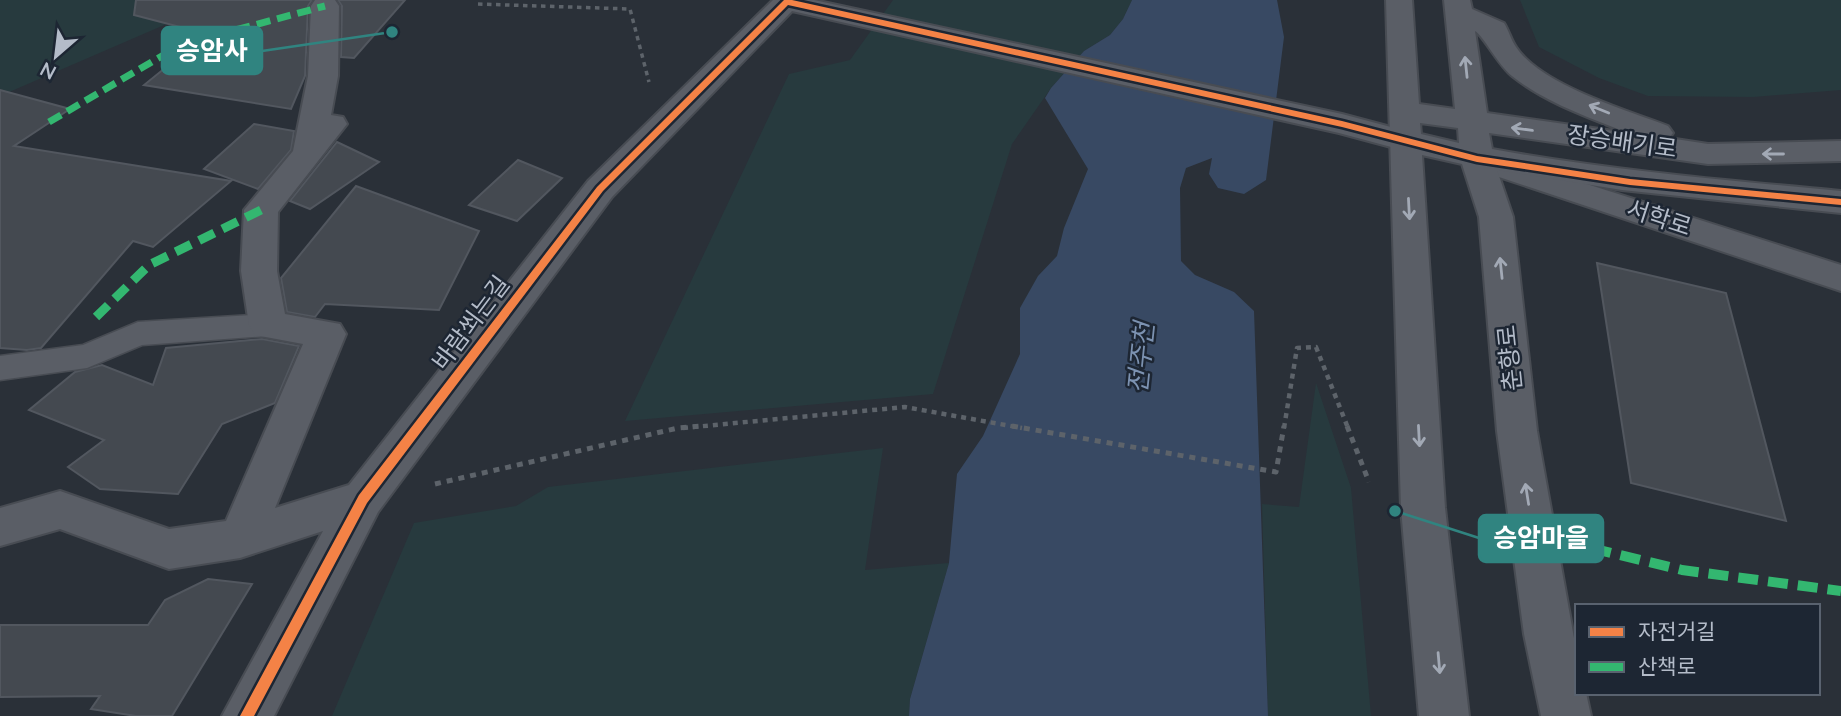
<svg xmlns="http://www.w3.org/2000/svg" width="1841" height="716" font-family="Lato,'Noto Sans KR',sans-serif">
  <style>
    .green { fill: #273a3e }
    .water { fill: #384963 }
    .building { fill: #444950; stroke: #52575f; stroke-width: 2 }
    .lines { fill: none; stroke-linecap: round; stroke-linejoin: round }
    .service-casing { stroke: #484c53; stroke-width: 3 }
    .minor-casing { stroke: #484c53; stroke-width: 4 }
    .tertiary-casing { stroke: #484c53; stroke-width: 4 }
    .path-far2 { stroke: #5d636a; stroke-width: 3.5; stroke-dasharray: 4.5 4.5; stroke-linecap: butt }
    .path-far1 { stroke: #5d636a; stroke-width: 4.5; stroke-dasharray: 5 5; stroke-linecap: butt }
    .path { stroke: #5d636a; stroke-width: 5; stroke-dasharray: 6 6; stroke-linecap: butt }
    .service { fill: #5a5e66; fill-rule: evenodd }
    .minor { fill: #5a5e66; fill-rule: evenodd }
    .tertiary { fill: #5a5e66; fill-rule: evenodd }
    .quiet-far2 { stroke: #33b770; stroke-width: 7; stroke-dasharray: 14 7; stroke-linecap: butt }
    .quiet-far1 { stroke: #33b770; stroke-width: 9; stroke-dasharray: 17 9; stroke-linecap: butt }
    .quiet { stroke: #33b770; stroke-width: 10; stroke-dasharray: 20 10; stroke-linecap: butt }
    .cycleway-casing { stroke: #1d2633; stroke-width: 5 }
    .cycleway { fill: #f48246; fill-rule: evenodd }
    .oneway { stroke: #a2a9b5 }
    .labels { text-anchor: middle; stroke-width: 5; stroke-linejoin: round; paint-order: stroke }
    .street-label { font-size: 24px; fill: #b4bcc9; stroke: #1d2633 }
    .water-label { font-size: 26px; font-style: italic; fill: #7c92b1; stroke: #1d2633 }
    .leader { fill: none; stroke: #308480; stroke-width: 2.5 }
    .callout-dot { fill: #308480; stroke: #1d2633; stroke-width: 2.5 }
    .callout { fill: #308480; stroke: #308480; stroke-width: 2.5 }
    .callout-label { font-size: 26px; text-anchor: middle; font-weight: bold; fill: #fff }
  </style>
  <rect width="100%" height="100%" fill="#2a3038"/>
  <g class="green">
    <path d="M0,0H222L0,96Z"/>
    <path d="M893,0H1132L1123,19L1110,35L1084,51L1051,88L1012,144L933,394L625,421L789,74L850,60Z"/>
    <path d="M1520,0H1841V90L1753,97L1648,96L1599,78L1539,47Z"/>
    <path d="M1316,383L1351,488L1371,716H1268L1262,504L1299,507Z"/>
    <path d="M883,448L865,570L949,563L910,699L909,716H332L414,523L516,506L548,487Z"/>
  </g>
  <path class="water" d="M1132,0H1277L1284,37L1266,180L1244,194L1218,188L1209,174L1212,158L1186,168L1180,188L1181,261L1195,275L1234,292L1254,311L1268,716H909L910,699L949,563L957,474L983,436L1020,354V308L1038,276L1057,256L1064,228L1088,169L1045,98L1051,88L1084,51L1110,35L1123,19Z"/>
  <g class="building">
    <path d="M136,0H312L308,6L305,76L291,109L144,85L207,34L134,15Z"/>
    <path d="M338,0H405L354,58L341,57L342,6Z"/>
    <path d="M0,90L70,109L14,146L231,181L153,247L133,241L41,348L27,350L0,348Z"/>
    <path d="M254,124L294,131L291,150L258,189L204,169Z"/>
    <path d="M337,142L379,162L310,209L290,201Z"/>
    <path d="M518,160L562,178L517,221L469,205Z"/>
    <path d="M356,186L479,231L439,310L325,304L315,317L287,312L281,278Z"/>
    <path d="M1597,263L1726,293L1786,521L1631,483Z"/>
    <path d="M262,339L299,346L275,403L222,424L178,494L100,489L68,467L104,440L29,410L75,372L102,365L153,385L166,348Z"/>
    <path d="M208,579L252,584L172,716H136L91,709L100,696L0,697V625H148L165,600Z"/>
  </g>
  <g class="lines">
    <defs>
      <path id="service" d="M268,314L279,317L283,325L279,333L268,336L142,345L87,368L0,380V356L83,345L138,322Z"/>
      <g id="minor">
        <path d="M315,0H335L339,6L338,76L331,115L343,117L347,124L278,212L277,271L285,314L340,324L346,334L275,508L349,485L588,181L773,0H814L1342,114L1417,134L1422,141L1417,148L1406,151L1339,133L792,11L612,197L378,512L274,716H222L323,531L240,558L169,569L60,529L0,546V508L60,491L169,529L226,521L303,344L255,335L249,325L241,271L244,210L293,151L308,76L311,6Z"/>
        <path d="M1477,149L1841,265V291L1466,166L1461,159L1466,152Z"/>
      </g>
      <path id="tertiary" d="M1386,0H1412L1419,104L1455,109L1444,0H1470L1472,9L1504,23C1509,31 1511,40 1516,47C1541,85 1626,110 1668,126L1673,133L1669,138L1708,144L1841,141V161L1708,164L1489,133L1492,149C1607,170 1724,180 1841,191V213L1622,190L1497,170L1513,217L1537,431L1577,655V693H1586L1591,716H1541L1524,634L1497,431L1479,217L1462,164L1422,155L1445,508L1469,716H1419L1401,508ZM1475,31C1483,35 1498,65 1512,76C1546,103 1588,117 1628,133L1487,113ZM1420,123L1458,128L1459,143L1421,134Z"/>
    </defs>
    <use href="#service" class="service-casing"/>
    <use href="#minor" class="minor-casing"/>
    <use href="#tertiary" class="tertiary-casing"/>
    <path class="path-far2" d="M478,4L630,9L649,82"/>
    <g class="path-far1">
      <path d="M683,428L905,407L1022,428"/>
      <path d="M1284,428L1297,348L1316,347L1348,428"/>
    </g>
    <g class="path">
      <path d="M1012,426L1276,472L1284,426"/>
      <path d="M1347,426L1369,482"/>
      <path d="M435,484L678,428L702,426"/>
    </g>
    <use href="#service" class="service"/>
    <use href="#minor" class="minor"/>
    <use href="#tertiary" class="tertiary"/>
    <path class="quiet-far2" d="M49,122L167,53L228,32L325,6"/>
    <path class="quiet-far1" d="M96,317L149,265L261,210"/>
    <path class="quiet" d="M1533,534L1682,570L1841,591"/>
    <defs>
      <path id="cycleway" d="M784,0H792L1342,121L1477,156L1630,179L1841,199V205L1630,185L1477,162L1342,127L788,5L603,191L367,503L254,716H240L359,495L597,187Z"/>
    </defs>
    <use href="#cycleway" class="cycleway-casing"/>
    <use href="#cycleway" class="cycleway"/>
  </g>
  <defs><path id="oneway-shaft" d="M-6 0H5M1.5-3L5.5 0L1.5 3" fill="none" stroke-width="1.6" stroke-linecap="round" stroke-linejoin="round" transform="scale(1.75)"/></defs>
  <g class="oneway">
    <use href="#oneway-shaft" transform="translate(1466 67) rotate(-96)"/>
    <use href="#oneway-shaft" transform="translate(1599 109) rotate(-158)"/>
    <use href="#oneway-shaft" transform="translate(1522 129) rotate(-172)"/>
    <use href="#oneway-shaft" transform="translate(1773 154) rotate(-180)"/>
    <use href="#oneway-shaft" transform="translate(1409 209) rotate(87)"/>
    <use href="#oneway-shaft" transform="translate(1501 268) rotate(-96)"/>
    <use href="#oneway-shaft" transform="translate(1419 436) rotate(87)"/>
    <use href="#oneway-shaft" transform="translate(1527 494) rotate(-99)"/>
    <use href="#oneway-shaft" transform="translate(1439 663) rotate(85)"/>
  </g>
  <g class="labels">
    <g class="street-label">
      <text transform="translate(1622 142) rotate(8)" y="8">장승배기로</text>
      <text transform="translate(1659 218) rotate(18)" y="8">서학로</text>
      <text transform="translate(471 323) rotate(-53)" y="8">바람쐬는길</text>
      <text transform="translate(1510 358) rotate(-96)" y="8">춘향로</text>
    </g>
    <g class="water-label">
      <text transform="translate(1141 358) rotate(-84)" y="9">전주천</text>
    </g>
  </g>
  <path class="leader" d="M392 32L262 51M1395 511L1479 538"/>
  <g class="callout-dot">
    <circle cx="392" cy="32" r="7"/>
    <circle cx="1395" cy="511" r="7"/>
  </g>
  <g class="callout">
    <rect x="162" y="27" width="100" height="47" rx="7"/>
    <rect x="1479" y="515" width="124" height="47" rx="7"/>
  </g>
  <g class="callout-label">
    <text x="212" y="60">승암사</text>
    <text x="1541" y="547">승암마을</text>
  </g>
  <rect x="1575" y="604" width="245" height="91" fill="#1d2633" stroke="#59626f" stroke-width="2"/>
  <rect x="1589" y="627" width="35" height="10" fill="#f48246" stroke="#59626f" stroke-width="2"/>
  <text x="1638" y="639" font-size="21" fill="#b4bcc9">자전거길</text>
  <rect x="1589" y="662" width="35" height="10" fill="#33b770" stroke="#59626f" stroke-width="2"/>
  <text x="1638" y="674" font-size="21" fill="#b4bcc9">산책로</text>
  <g transform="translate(56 56) rotate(208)" stroke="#1d2633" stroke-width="5" paint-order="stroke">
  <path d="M0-5L12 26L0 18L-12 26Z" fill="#b4bcc9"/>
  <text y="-10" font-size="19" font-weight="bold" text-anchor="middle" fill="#b4bcc9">N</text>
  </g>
</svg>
